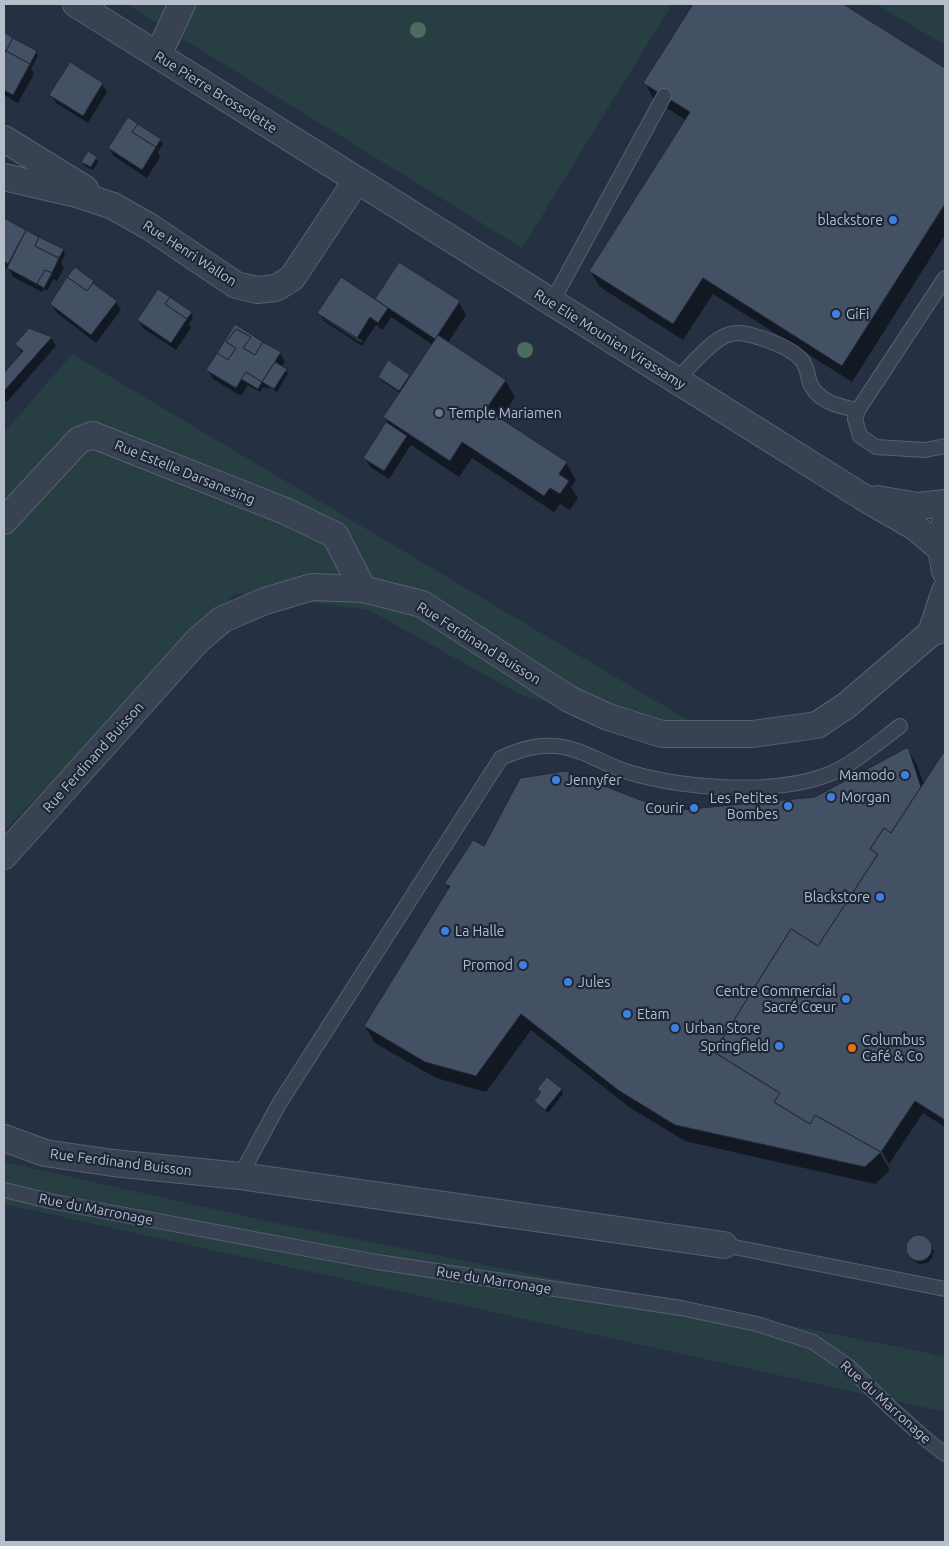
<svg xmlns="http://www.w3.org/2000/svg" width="949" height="1546" font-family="Ubuntu,sans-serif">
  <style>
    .green { fill: #273f43 }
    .shadow { fill: #0007; fill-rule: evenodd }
    .building { fill: #445064; stroke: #202939 }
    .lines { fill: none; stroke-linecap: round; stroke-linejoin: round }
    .service-casing { stroke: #57606f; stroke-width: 16 }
    .minor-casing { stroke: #57606f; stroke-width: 28 }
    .service { stroke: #394252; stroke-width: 14 }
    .minor { stroke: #394252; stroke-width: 26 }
    .tree { fill: #4c6c60 }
    .shop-dot { fill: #3f7fe0; stroke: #1e2737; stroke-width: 2 }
    .worship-dot { fill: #6b7280; stroke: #1e2737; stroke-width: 2 }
    .food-dot { fill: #e8710a; stroke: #1e2737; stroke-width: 2 }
    .labels { text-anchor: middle; stroke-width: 4.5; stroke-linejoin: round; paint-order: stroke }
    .street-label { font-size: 14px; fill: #b6becc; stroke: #1e2737 }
    .poi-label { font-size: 14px; fill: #b6becc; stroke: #1e2737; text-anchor: start }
  </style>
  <rect width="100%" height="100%" fill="#253042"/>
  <g class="green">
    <path d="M126,4H672L522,248Z"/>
    <path d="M876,4H945V45Z"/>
    <path d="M72,354L723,741L523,696L369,610L235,593L4,831V433Z"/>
    <path d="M4,1162L285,1225L924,1352L945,1358V1412L4,1204Z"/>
  </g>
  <g class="shadow">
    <path d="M695,4H841L945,70V235L852,382L713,294L683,340L600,287L590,271L686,120L654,100L645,83Z"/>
    <path d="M4,34L36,52L38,55L31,69L34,74L18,103L4,95Z"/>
    <path d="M102,84L107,92L88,123L56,103L51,95Z"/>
    <path d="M128,119L160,140L163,144L158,152L160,157L147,178L114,156L109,148Z"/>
    <path d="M96,158L98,162L93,170L85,166L83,162Z"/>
    <path d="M4,220L63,250L65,254L61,263L64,268L57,281L53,279L47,291L44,289L42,292L13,277L9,269L4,267Z"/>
    <path d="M93,281L95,285L116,302L121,310L96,343L56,312L51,304Z"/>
    <path d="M376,299L459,302L466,315L448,343L505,380L515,397L500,420L566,463L576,480L571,487L578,498L570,510L560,504L554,512L472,458L459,477L411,445L389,479L370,467L365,458L388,423L385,417L400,393L382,381L379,377L409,376L411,378L433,345L391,317L383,330L376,325L362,346L324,321L319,313L378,303ZM324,316L363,341L361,343L324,319Z"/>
    <path d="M191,313L193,317L189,324L191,328L176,350L143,328L138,320Z"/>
    <path d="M51,338L56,346L7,402L4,399V375L23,354L17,345Z"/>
    <path d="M280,353L285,362L281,367L288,373L277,392L269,387L268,389L263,387L260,392L248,385L241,396L213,379L208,370Z"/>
    <path d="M907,748L917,765L924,785L945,752V1127L923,1113L889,1164L879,1146L877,1148L890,1170L875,1184L685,1141L629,1107L531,1030L486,1092L436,1078L375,1043L365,1026L449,890L446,884L484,848L669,812L815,798Z"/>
    <path d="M547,1079L561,1090L563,1094L548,1113L536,1101L541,1093L539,1089Z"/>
    <path d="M921,1236L927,1239L934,1251L932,1258L927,1263L920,1264L913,1261L907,1250L908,1242L913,1237Z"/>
  </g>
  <g class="building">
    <path d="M693,4H843L945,68V204L842,366L703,278L673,324L589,271L690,112L643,83Z"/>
    <path d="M4,32L13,38L6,51L4,50Z"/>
    <path d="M13,38L37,51L30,64L6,51Z"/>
    <path d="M6,51L30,64L13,95L4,90V54Z"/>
    <path d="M70,62L103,83L83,116L49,95Z"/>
    <path d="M128,117L138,124L132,132L156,147L142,170L108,148Z"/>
    <path d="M138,124L161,139L156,147L132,132Z"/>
    <path d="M88,151L97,157L91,167L81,162Z"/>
    <path d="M4,218L26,230L8,264L4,261Z"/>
    <path d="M26,230L39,237L35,246L59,258L52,273L45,270L37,284L7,268Z"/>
    <path d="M39,237L64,249L59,258L35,246Z"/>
    <path d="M399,262L460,301L435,339L375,299Z"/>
    <path d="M75,267L94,281L87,291L67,277Z"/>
    <path d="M45,270L52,273L44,288L37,284Z"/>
    <path d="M67,277L87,291L93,283L117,301L91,335L50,304Z"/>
    <path d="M341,277L388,308L378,323L370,317L357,338L317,313Z"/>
    <path d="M158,289L170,297L165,304L187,319L171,343L137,320Z"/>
    <path d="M170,297L192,312L187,319L165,304Z"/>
    <path d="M235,324L263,342L255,355L243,348L251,337L236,329L226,342L236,348L228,360L217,353Z"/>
    <path d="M29,328L52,337L4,391V373L23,351L15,344Z"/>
    <path d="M236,329L251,337L243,348L255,355L263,342L281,352L262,382L246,372L236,388L206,370L217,353L228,360L236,348L226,342Z"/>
    <path d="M438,335L506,380L486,409L567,462L559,474L569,481L560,494L550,488L544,496L462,442L450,461L383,417Z"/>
    <path d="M388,360L410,375L399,391L378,377Z"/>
    <path d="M275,362L287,369L274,389L262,382Z"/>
    <path d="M246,372L262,382L258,389L241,379Z"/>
    <path d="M386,422L407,436L384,471L363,458Z"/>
    <path d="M908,747L921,787L891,833L884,828L870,849L878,854L818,946L791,929L714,1052L780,1093L774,1102L810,1124L815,1115L881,1152L865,1167L675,1125L618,1090L521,1014L476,1076L425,1062L364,1026L450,886L444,884L473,840L484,846L520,778L566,771L669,811L815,797Z"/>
    <path d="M945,750V1120L915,1101L881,1152L815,1115L810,1124L774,1102L780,1093L714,1052L791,929L818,946L878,854L870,849L884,828L891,833Z"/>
    <path d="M547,1077L562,1089L545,1110L534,1101L541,1092L537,1089Z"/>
    <circle cx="919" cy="1248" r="13"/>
  </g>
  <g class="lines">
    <defs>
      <g id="service">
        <path d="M945,278L858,410L855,419L860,436L876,447L925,450L945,446"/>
        <path d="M552,302L664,96"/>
        <path d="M677,380C688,368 714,337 731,334C742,331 754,336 764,339C776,343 792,350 801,359C807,366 807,372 809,380C815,401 840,407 858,410"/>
        <path d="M240,1176L279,1104L501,758C525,747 549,741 575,750C593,756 609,766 628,772C684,789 784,797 838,770C860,759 880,741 900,726"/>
        <path d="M4,1190L50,1201L377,1262L681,1308L757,1324L813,1342L848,1366L892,1409L928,1441L945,1454"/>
        <path d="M724,1245L945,1289"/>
      </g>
      <g id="minor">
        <path d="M76,4L863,497L915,527L941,549"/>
        <path d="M158,55L182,4"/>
        <path d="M4,139L85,189"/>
        <path d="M4,177L77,194L113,206L150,227L236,285L257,290L276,288L292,278L357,180"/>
        <path d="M877,499L918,506L945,503"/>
        <path d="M4,521L79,440L93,435L285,511L335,535L363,589"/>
        <path d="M945,522L941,549L945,571"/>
        <path d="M931,633L945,591"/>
        <path d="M4,856L198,640L223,619L265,601L312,587L363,589L422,604L569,699L608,717L662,734H752L817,725L847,705L931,633L945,628"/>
        <path d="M4,1138L45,1153L113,1163L240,1176L724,1245"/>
      </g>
    </defs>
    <use href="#service" class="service-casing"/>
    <use href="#minor" class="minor-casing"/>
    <use href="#service" class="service"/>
    <use href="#minor" class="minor"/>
  </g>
  <g class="tree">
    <circle cx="418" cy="30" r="8"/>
    <circle cx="525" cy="350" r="8"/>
  </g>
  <g class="shop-dot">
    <circle cx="893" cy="220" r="5"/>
    <circle cx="836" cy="314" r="5"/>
    <circle cx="905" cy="775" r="5"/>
    <circle cx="556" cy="780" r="5"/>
    <circle cx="831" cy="797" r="5"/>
    <circle cx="788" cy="806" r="5"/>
    <circle cx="694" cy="808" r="5"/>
    <circle cx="880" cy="897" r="5"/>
    <circle cx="445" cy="931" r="5"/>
    <circle cx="523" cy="965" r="5"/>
    <circle cx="568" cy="982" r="5"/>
    <circle cx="846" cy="999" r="5"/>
    <circle cx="627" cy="1014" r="5"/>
    <circle cx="675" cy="1028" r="5"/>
    <circle cx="779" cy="1046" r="5"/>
  </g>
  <circle class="worship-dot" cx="439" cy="413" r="5"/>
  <circle class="food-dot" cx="852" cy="1048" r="5"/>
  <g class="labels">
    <g class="street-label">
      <text transform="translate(216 92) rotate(32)" y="5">Rue Pierre Brossolette</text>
      <text transform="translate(190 253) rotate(33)" y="5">Rue Henri Wallon</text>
      <text transform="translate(610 339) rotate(32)" y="5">Rue Elie Mounien Virassamy</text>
      <text transform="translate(185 472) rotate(22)" y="5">Rue Estelle Darsanesing</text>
      <text transform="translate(479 643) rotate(32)" y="5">Rue Ferdinand Buisson</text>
      <text transform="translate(93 757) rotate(-48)" y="5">Rue Ferdinand Buisson</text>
      <text transform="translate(121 1162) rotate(7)" y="5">Rue Ferdinand Buisson</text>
      <text transform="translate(96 1209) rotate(11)" y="5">Rue du Marronage</text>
      <text transform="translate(494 1280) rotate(9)" y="5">Rue du Marronage</text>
      <text transform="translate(886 1402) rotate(42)" y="5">Rue du Marronage</text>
    </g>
    <g class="poi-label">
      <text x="883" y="225" text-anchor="end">blackstore</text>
      <text x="846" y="319">GiFi</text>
      <text x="449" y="418">Temple Mariamen</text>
      <text x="895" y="780" text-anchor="end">Mamodo</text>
      <text x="566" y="785">Jennyfer</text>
      <text x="841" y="802">Morgan</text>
      <text x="778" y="803" text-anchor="end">Les Petites<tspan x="778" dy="16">Bombes</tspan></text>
      <text x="684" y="813" text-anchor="end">Courir</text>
      <text x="870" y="902" text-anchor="end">Blackstore</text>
      <text x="455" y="936">La Halle</text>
      <text x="513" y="970" text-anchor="end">Promod</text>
      <text x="578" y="987">Jules</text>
      <text x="836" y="996" text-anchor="end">Centre Commercial<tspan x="836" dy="16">Sacré Cœur</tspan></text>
      <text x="637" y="1019">Etam</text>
      <text x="685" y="1033">Urban Store</text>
      <text x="862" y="1045">Columbus<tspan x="862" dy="16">Café &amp; Co</tspan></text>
      <text x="769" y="1051" text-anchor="end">Springfield</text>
    </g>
  </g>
  <rect width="949" height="1546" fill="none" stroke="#b6becc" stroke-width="10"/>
</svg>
